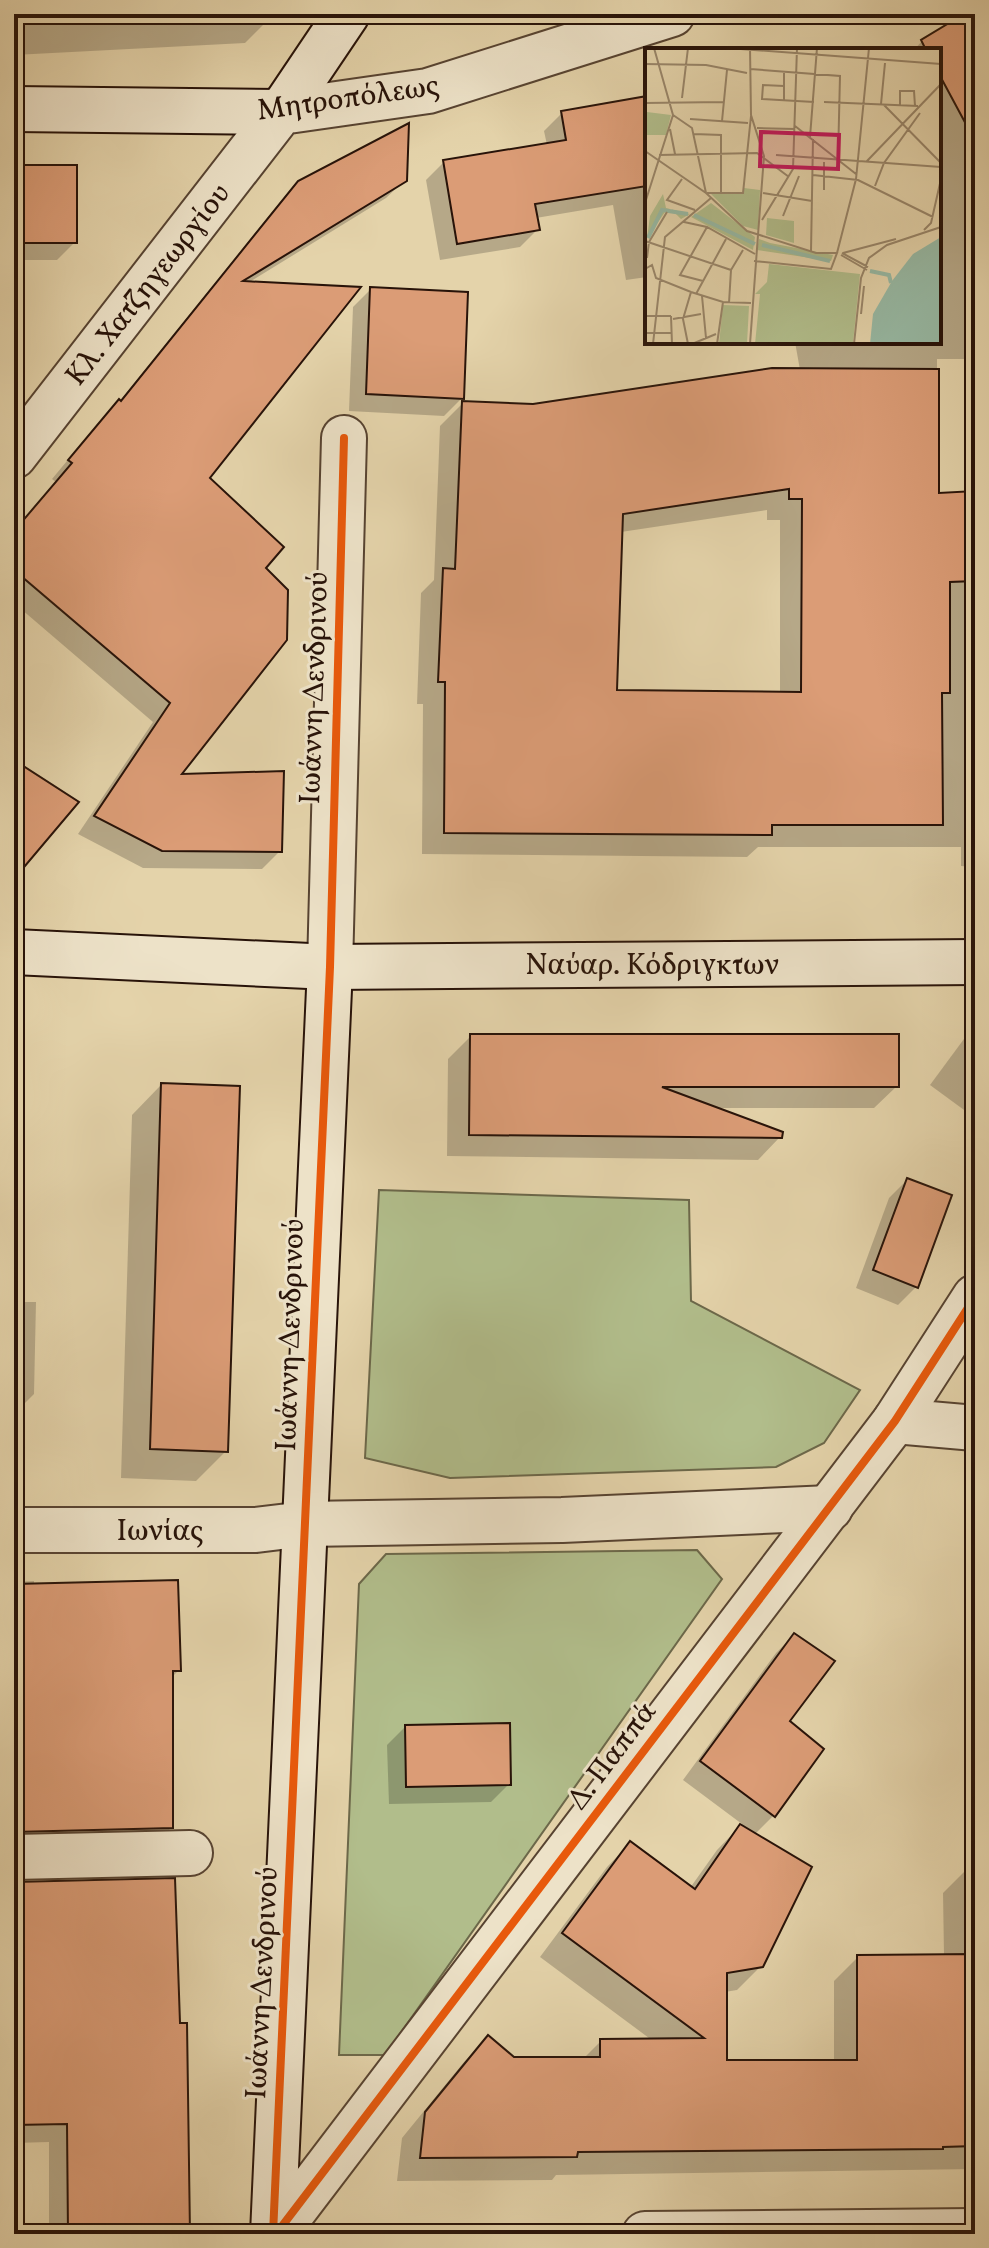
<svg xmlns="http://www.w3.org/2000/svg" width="989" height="2248" font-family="Vollkorn,serif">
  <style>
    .green { fill: #b1bd8b; stroke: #6c684a; stroke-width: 2 }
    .shadow { fill: #0003; fill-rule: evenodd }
    .building { fill: #db9c76; stroke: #281309; stroke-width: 2; fill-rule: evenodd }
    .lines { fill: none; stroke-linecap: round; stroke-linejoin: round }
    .street-casing { stroke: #574331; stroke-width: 48 }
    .secondary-casing { stroke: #281309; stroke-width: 48 }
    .street { stroke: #ede2c8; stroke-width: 44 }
    .secondary { stroke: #ede2c8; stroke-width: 44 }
    .cycleway-casing { stroke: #ede2c8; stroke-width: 13 }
    .cycleway { stroke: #e8590c; stroke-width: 8 }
    .labels { text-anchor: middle; stroke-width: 6; stroke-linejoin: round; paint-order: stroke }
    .street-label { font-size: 30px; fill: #281309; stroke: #ede2c8 }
    .inset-river { fill: none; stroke: #97b9a4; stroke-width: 4 }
    .inset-road { fill: none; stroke: #99866a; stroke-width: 2 }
    .view { fill: #c2185b; fill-opacity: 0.15; stroke: #c2185b; stroke-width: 4 }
    .inset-edge { fill: none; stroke: #281309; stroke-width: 4 }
  </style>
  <rect width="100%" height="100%" fill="#e4d3aa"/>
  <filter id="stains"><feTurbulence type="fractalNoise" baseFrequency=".0025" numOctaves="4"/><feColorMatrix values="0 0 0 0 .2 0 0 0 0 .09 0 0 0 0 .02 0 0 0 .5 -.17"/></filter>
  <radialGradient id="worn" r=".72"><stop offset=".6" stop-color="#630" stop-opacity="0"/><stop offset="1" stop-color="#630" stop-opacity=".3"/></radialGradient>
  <g class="green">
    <path d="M379,1190L689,1200L691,1301L860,1390L824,1443L776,1467L450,1478L365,1458Z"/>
    <path d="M697,1550L722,1579L385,2055H339L359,1584L386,1554Z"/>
  </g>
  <g class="shadow">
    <path d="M14,14H269L265,23L245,43L14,55Z"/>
    <path d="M967,14H975V359H937V495L975,493V867L961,866V847H758L747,857L422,854L423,704H417L421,593L434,580L440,426L463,403L533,406L800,370L795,342H939V231L942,230L939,50H914L922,41ZM767,510V520H780V694L615,692L621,532Z"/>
    <path d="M647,98V277L626,280L613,205L536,218L538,229L520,247L440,260L426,180L444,162L547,145L544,131L562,113Z"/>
    <path d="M14,167L75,242L57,260H14Z"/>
    <path d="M405,180L386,198L248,283L207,478L264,569L178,776L280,851L262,869L143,868L78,834L153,722L14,603V530L56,482L52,479L101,420L119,402L281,201L300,182Z"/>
    <path d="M371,289L462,398L444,416L349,411L353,307Z"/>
    <path d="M975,1024V1118L930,1085Z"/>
    <path d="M471,1036L897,1086L874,1108H716L780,1137L758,1160L447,1156L448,1059Z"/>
    <path d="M161,1085L226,1451L196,1481L121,1478L132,1115Z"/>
    <path d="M907,1180L916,1287L898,1305L856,1288L889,1198Z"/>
    <path d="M14,1302H36L34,1394L14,1414Z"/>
    <path d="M34,1581V1586L179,1670L171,1678V1828L152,1847L14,1850V1582Z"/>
    <path d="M794,1635L788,1721L821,1749L773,1816L754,1835L761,1966L737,1990L725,1992V2062H834V1981L858,1957L944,1956L943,1893L967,1869H975V2169L556,2175L552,2180L397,2181L402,2138L464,2062L488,2038L513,2059H583L601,2041H653L540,1957L607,1867L630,1843L690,1888L717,1850L742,1824L683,1780L776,1653Z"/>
    <path d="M405,1727L509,1784L491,1802L389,1804L387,1745Z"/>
    <path d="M14,1884L189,2234H49V2142L14,2143Z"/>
  </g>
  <g class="building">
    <path d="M964,14H975V141L939,74V50H926L921,40Z"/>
    <path d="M647,96V186L535,204L540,230L457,244L443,160L566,140L561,111Z"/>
    <path d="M409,123L407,181L243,281L361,287L210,478L284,547L266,568L288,590L287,640L182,774L284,771L282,852L162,851L94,816L170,703L14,570V531L72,463L68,460L119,399L121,401L298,181Z"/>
    <rect x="14" y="165" width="63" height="78"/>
    <path d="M370,287L468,292L464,399L366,394Z"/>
    <path d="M772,368L939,369V493L975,491V581L950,582V693H942L943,825H772V835L444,833L445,682H438L443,568L455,569L462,401L533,404ZM789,489V499H802L801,692L617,690L623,514Z"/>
    <path d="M14,760L79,802L14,879Z"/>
    <path d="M470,1034H899V1087H662L783,1132L782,1138L469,1135Z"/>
    <path d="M161,1083L240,1086L228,1452L150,1449Z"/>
    <path d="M907,1178L952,1195L918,1288L873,1270Z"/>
    <path d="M178,1580L181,1671H173V1828L14,1832V1584Z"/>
    <path d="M794,1633L835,1661L790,1721L824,1749L775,1817L700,1761Z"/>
    <path d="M510,1723L511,1785L406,1787L405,1725Z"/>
    <path d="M740,1824L812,1867L763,1967L727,1973V2060H857V1955L975,1954V2146L943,2147V2149L578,2152L577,2157L420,2158L425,2112L488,2035L514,2057H600V2039L704,2038L562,1933L630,1841L695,1889Z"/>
    <path d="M175,1878L180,2023H187L190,2234H68L67,2124L14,2125V1882Z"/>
  </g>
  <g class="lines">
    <defs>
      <g id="street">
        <path d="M14,456L281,112L428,91L672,14"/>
        <path d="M330,967L344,438"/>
        <path d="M895,1421L975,1428"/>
        <path d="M14,1530H256L305,1524L562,1520L830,1508"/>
        <path d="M14,1857L190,1853"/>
        <path d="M276,2234L895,1421L975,1297"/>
        <path d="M645,2234L975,2231"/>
      </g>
      <g id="secondary">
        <path d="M14,109L281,112L347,14"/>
        <path d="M14,952L330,967L975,962"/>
        <path d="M273,2234L330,967"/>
      </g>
    </defs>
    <use href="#street" class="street-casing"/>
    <use href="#secondary" class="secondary-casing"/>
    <use href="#street" class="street"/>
    <use href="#secondary" class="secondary"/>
    <defs>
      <g id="cycleway">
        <path d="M273,2234L330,967L344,438"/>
        <path d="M276,2234L895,1421L975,1297"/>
      </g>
    </defs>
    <use href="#cycleway" class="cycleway-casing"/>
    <use href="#cycleway" class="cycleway"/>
  </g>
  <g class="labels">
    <g class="street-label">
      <text transform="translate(348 97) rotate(-8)" y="10">Μητροπόλεως</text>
      <text transform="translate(147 284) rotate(-52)" y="10">Κλ. Χατζηγεωργίου</text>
      <text transform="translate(313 688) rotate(-88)" y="10">Ιωάννη Δενδρινού</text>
      <text x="652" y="974">Ναύαρ. Κόδριγκτων</text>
      <text transform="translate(289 1335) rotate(-88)" y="10">Ιωάννη Δενδρινού</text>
      <text x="160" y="1540">Ιωνίας</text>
      <text transform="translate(611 1755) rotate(-53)" y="10">Δ. Παππά</text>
      <text transform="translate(261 1983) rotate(-87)" y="10">Ιωάννη Δενδρινού</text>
    </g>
  </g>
  <g transform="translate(645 48)">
    <rect width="296" height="296" fill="#e4d3aa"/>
    <path d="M2,64L26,67L21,87H0ZM99,140L115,142L113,182L98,178L66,146H99ZM18,146L21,160L45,166L36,171L26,161L20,164L2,190L5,168ZM66,155L110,189L108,202L46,169ZM122,170L149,173V195L121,187ZM114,191L125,195L188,207L186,213L112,202ZM124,216L215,226L208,295L110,296L115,246H110L122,234ZM78,257L104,258L102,296H74Z" fill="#b1bd8b"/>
    <path d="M296,189V296H225L228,266L247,233L268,206Z" fill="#97b9a4"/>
    <path class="inset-river" d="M49,167L110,196M3,190L17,162L43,166M117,197L185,213M225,223L244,227L246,235"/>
    <path class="inset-road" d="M82,0L296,16M105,0L106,67L119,108L113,187M249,0L296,1M0,16L61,17L102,25M105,21L195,28L193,111M139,38L118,37L117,51L169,54M37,50L43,0M139,53V23M179,54L273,58M0,55L78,54M236,56L240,15M239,57L296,115M255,57V43H269L270,58M28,67L47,80L61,145M45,71L103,75M77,73L82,22M150,78L211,126M112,80L150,81M25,81L30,106M49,86L76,87V145M165,89L172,0M0,103L61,145L102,183L171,205H192L186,221L109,213M14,107L112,105L144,129M131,107L296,119M222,113L296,36M168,127L213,132L288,169M37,131L22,152L50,162M230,138L239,115L275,65M179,142V114M62,145H98L106,68M118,145L167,153M0,155L28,67L9,0M138,168L154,128M117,172L148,121L152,0M39,174L62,179L110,206M279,182L286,175L296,131M0,193L86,222M166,203L168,91M192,205L211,131L224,0M197,205L223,219M198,205L251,191M196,207L222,222M2,210L4,194L22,164M0,221L7,217L11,230L46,244L78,254L106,255M58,233L35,227L62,179M51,246L81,191M57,248L61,290M84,255L86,222L98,202M216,266L219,238M0,268H26M26,268L27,296M28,271L56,266M0,285H27M8,296L20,189L66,150M43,296L38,271L46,244M47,296L71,286M72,296L78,254M105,296L113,187M209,296L216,230L224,210L242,197L296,179"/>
    <path class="view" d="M116,84L194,87L193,121L115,118Z"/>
    <rect width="296" height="296" class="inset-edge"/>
  </g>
  <rect width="989" height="2248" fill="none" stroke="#e4d3aa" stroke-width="48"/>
  <rect x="16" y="16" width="957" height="2216" fill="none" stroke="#281309" stroke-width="4"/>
  <rect x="24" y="24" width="941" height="2200" fill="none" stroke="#281309" stroke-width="2"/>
  <rect width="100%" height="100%" filter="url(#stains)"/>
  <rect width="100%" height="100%" fill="url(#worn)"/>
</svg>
